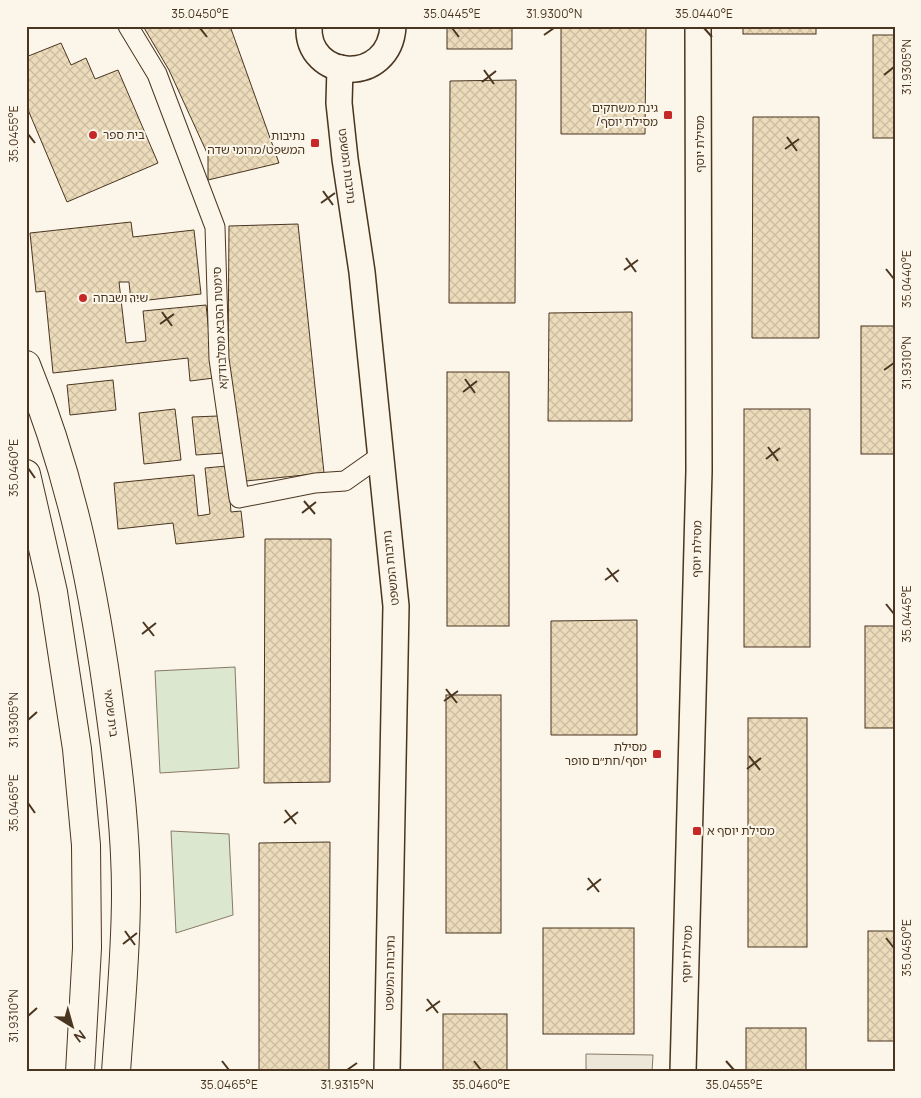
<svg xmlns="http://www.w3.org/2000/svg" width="921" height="1098" font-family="Manrope,'Noto Sans Hebrew',sans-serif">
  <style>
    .park { fill: #dce7d0; stroke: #887966 }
    .parking { fill: #ede7d9; stroke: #887966 }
    .building { fill: url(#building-cross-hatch); stroke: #4a3520 }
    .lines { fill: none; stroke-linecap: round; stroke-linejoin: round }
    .pedestrian-casing { stroke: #4a3520; stroke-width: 21 }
    .minor-casing { stroke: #4a3520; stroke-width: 28 }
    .tertiary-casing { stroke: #4a3520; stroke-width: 30 }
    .pedestrian { stroke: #fbf6e9; stroke-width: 19 }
    .minor { stroke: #fbf6e9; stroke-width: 25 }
    .tertiary { stroke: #fbf6e9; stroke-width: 28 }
    .ticks { fill: none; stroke: #4a3520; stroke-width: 2 }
    .poi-dot { fill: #c62828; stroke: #fbf6e9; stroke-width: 2 }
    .labels { text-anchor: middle; stroke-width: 4; stroke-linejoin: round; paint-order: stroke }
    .poi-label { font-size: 12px; fill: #4a3520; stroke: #fbf6e9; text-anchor: end }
    .street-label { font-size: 12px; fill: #4a3520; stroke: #fbf6e9 }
    .neatline { fill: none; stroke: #4a3520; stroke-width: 2 }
    .ticks-label { font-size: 12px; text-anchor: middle; fill: #4a3520 }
  </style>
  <defs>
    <pattern id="building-cross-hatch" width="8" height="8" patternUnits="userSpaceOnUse" patternTransform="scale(1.25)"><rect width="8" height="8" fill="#ecdcbc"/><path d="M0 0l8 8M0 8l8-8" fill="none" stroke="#ccbda1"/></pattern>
  </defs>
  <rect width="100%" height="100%" fill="#fbf6e9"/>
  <g class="park">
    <path d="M235,667L239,768L160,773L155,671Z"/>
    <path d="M171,831L229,834L233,915L176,933Z"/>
  </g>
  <path class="parking" d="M586,1054L653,1055L652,1072H586Z"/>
  <g class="building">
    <path d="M143,26H230L279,163L208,180V155L169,70Z"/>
    <rect x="447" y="26" width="65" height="23"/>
    <path d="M561,26H646L645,134H561Z"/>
    <rect x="743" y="26" width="73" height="8"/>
    <rect x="873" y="35" width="22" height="103"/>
    <path d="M61,43L71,65L86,58L95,79L118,70L158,163L67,202L26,105V57Z"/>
    <path d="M516,80L515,303H449L450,81Z"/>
    <path d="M753,117H819V338H752Z"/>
    <path d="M131,222L133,237L194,230L201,294L131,302L129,282H119L126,343L146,341L143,311L206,305L214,378L190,381L188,358L53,373L45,291L36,292L30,233Z"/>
    <path d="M298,224L324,473L246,481L235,427L228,367L229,226Z"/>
    <path d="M632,312V421H548L549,313Z"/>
    <rect x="861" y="326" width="34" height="128"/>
    <rect x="447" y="372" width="62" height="254"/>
    <path d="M113,380L116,410L70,415L67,385Z"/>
    <path d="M175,409L181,460L144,464L139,413Z"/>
    <rect x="744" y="409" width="66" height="238"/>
    <path d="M218,416L224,453L196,455L192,417Z"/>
    <path d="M227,466L231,512L241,511L244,537L176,544L173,523L118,529L114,483L194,475L198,516L210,514L205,468Z"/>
    <path d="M265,539H331L330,782L264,783Z"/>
    <path d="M637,620V735H551V621Z"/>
    <rect x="865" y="626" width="30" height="102"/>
    <rect x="446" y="695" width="55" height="238"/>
    <rect x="748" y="718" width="59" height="229"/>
    <path d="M330,842L329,1072H259V843Z"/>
    <rect x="543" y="928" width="91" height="106"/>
    <rect x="868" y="931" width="27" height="110"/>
    <rect x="443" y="1014" width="64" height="58"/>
    <rect x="746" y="1028" width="60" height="44"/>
  </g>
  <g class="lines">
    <defs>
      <path id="pedestrian" d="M128,26L157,74L215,227L219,359L239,498L315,483L345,481L379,457"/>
      <g id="minor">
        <path d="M309,26C306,81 390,86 393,26"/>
        <path d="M340,68L339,103L345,159L362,272L396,606L387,1072"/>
        <path d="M683,1072L699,471L698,26"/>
      </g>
      <g id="tertiary">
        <path d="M26,365C73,480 95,595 111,717C119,776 126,835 126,894C126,954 120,1013 116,1072"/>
        <path d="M26,474L53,592L77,749L86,845L87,948L80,1072"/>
      </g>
    </defs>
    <use href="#pedestrian" class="pedestrian-casing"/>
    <use href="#minor" class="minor-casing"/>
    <use href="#tertiary" class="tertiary-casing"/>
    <use href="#pedestrian" class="pedestrian"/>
    <use href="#minor" class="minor"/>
    <use href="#tertiary" class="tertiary"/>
  </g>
  <path class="ticks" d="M200,28L207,37M452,28L459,37M704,28L712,37M544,35L554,28M484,70L494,84M884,75L894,67M482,82L496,71M28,134L35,143M787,137L797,151M785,149L799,139M323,191L333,205M321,203L335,193M626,258L636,272M886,269L894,279M624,270L638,260M162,312L172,326M160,324L174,314M884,370L894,363M465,379L475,393M463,392L477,381M768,447L778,461M766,459L780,448M28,468L35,478M304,501L315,514M302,513L316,502M607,568L618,582M605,580L619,570M886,604L894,614M143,622L154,636M142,634L156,623M446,689L457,703M444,701L458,691M28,720L37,712M749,756L760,770M747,769L761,758M28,803L35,813M285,810L296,824M284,823L298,812M588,878L599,892M587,890L601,879M125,931L135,945M886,938L894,948M123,944L137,933M427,999L438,1013M426,1011L440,1001M28,1016L37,1008M222,1061L229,1070M474,1061L481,1070M726,1061L734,1070M347,1070L357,1063"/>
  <g class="poi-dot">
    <rect x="663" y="110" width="10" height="10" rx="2.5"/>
    <circle cx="93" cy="135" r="5"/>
    <rect x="310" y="138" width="10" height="10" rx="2.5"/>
    <circle cx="83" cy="298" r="5"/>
    <rect x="652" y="749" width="10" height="10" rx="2.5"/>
    <rect x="692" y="826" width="10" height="10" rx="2.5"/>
  </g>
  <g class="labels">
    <g class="poi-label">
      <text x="658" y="112">גינת משחקים<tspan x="658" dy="14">/מסילת יוסף</tspan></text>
      <text x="103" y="139" text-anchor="start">בית ספר</text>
      <text x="305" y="140">נתיבות<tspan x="305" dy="14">המשפט/מרומי שדה</tspan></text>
      <text x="93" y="302" text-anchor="start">שיר ושבחה</text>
      <text x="647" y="751">מסילת<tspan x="647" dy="14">יוסף/חת״ם סופר</tspan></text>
      <text x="707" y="835" text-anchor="start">מסילת יוסף א</text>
    </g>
    <g class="street-label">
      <text transform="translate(700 144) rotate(-90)" y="4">מסילת יוסף</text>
      <text transform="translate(347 166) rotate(83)" y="4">נתיבות המשפט</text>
      <text transform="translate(220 328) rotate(-93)" y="4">סימטת הסבא מסלבודקא</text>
      <text transform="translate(697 549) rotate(-89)" y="4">מסילת יוסף</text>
      <text transform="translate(391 568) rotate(-96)" y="4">נתיבות המשפט</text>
      <text transform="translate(111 713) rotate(83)" y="4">בית שמאי</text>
      <text transform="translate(687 954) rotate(-88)" y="4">מסילת יוסף</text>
      <text transform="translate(390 973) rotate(-89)" y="4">נתיבות המשפט</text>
    </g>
  </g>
  <rect width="921" height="1098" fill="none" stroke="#fbf6e9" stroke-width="55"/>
  <g transform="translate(72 1026) rotate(143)" stroke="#fbf6e9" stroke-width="4" paint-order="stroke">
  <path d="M0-4L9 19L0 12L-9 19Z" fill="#4a3520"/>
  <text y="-8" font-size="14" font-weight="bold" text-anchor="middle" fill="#4a3520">N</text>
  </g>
  <rect x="28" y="28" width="866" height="1042" class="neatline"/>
  <g class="ticks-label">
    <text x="200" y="18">35.0450°E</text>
    <text x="452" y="18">35.0445°E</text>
    <text x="554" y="18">31.9300°N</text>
    <text x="704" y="18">35.0440°E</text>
    <text transform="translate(907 67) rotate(-90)" y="4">31.9305°N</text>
    <text transform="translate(14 134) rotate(-90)" y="4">35.0455°E</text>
    <text transform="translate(907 279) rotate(-90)" y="4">35.0440°E</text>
    <text transform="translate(907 363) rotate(-90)" y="4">31.9310°N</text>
    <text transform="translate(14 468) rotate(-90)" y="4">35.0460°E</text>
    <text transform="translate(907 614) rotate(-90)" y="4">35.0445°E</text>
    <text transform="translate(14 720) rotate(-90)" y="4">31.9305°N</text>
    <text transform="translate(14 803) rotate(-90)" y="4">35.0465°E</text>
    <text transform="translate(907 948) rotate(-90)" y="4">35.0450°E</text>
    <text transform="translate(14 1016) rotate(-90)" y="4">31.9310°N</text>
    <text x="229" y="1089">35.0465°E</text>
    <text x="347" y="1089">31.9315°N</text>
    <text x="481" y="1089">35.0460°E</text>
    <text x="734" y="1089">35.0455°E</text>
  </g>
</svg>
